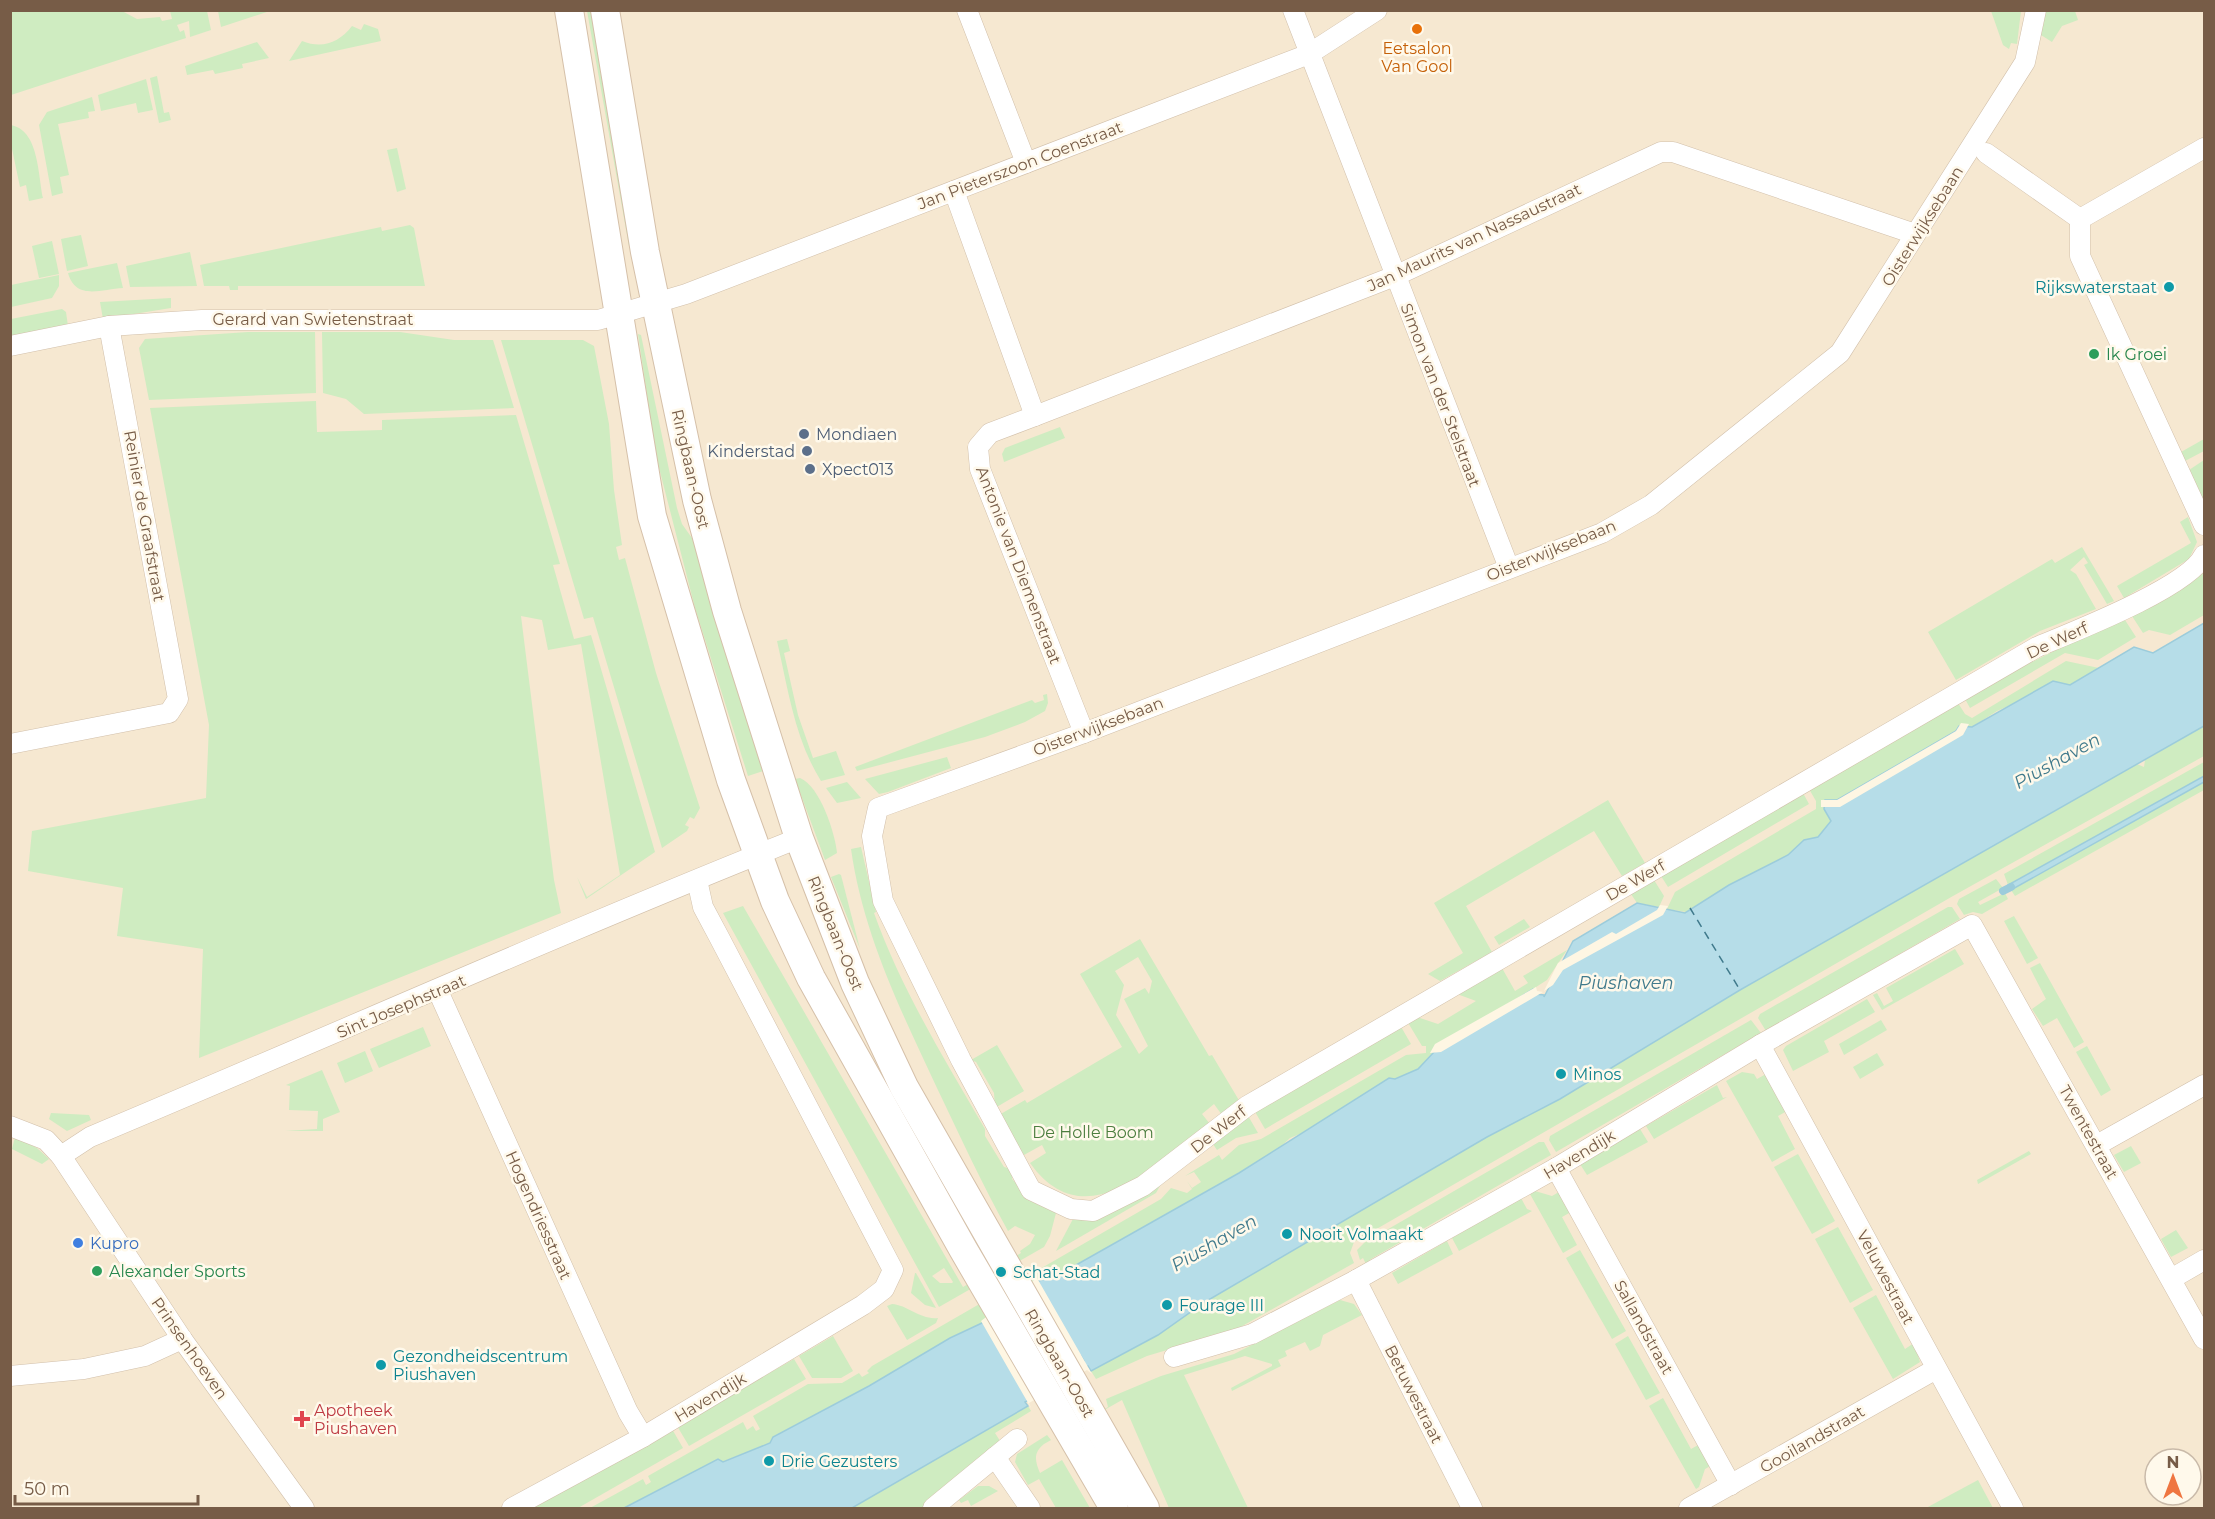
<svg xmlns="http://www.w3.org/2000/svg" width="2215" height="1519" font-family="Montserrat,sans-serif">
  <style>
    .residential { fill: #f6e8d1; fill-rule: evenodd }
    .green { fill: #cfecc1; fill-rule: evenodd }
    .water { fill: #b6dde8; stroke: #9cccdb; stroke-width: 1.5; fill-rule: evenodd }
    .pier { fill: #fef6e3 }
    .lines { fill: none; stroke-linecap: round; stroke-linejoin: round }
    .stream { stroke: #9cccdb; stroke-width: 8 }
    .ferry { stroke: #407a8c; stroke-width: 1.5; stroke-dasharray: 8 6; stroke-linecap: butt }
    .street-casing { stroke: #d2c0ab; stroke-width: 21 }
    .secondary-casing { stroke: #d5c0a9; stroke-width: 30 }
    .street { stroke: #fff; stroke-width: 20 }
    .secondary { stroke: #fff; stroke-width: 28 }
    .food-dot { fill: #e8710a; stroke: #fff9eb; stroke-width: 2 }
    .culture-dot { fill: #0f9aa8; stroke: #fff9eb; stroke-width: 2 }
    .leisure-dot { fill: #2e9e5b; stroke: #fff9eb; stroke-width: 2 }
    .service-dot { fill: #5c6f8a; stroke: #fff9eb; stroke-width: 2 }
    .shop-dot { fill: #3f7fe0; stroke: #fff9eb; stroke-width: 2 }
    .health-dot { fill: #e0444e; stroke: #fff9eb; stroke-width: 2 }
    .labels { text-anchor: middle; stroke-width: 5; stroke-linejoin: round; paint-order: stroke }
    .food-label { font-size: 16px; fill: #c56008; stroke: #fff9eb }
    .street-label { font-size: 16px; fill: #775c47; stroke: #fff9eb }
    .culture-label { font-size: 16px; fill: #0d838f; stroke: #fff9eb; text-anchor: start }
    .leisure-label { font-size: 16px; fill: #27864d; stroke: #fff9eb; text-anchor: start }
    .service-label { font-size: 16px; fill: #4e5e75; stroke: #fff9eb; text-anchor: start }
    .park-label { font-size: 16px; fill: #4c7e3f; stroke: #fff9eb }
    .shop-label { font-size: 16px; fill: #366cbe; stroke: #fff9eb; text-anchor: start }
    .health-label { font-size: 16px; fill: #be3a42; stroke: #fff9eb; text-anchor: start }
    .water-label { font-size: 18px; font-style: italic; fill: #407a8c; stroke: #fff9eb }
  </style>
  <rect width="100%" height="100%" fill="#fef6e3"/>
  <path class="residential" d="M10,11H2204V1508H11ZM2155,1459H2191V1495H2155Z"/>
  <g class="green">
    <path d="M10,11H122L137,19L160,17L162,21L172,19L170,11H207L211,30L190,37L189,21L177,25L180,32L184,30L186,38L11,95Z"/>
    <path d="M218,11V10L270,11L221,27Z"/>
    <path d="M587,11H596L637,245L629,246Z"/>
    <path d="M1991,11H2021L2017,44L2011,43L2009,49L2003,45Z"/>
    <path d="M2046,11H2075L2078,20L2062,26L2052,42L2041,35Z"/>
    <path d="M364,24L378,29L381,41L289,61L302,41C322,49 339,43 352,26L361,30Z"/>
    <path d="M257,42L269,58L242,64L243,68L215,74L213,70L187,75L185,66Z"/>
    <path d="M157,76L164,113L169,112L171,120L159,123L150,78Z"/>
    <path d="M146,79L153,110L138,113L136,103L101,111L98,95Z"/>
    <path d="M92,97L95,111L88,112L89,118L58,124L69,175L60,177L63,193L52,196L39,125L47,112Z"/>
    <path d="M10,125C39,129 38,175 43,198L29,201L26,185L20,187L11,144Z"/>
    <path d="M397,148L406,189L397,192L387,150Z"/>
    <path d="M410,225L414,228L425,286H238V290H230L229,286H204L200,265L381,227L382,231Z"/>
    <path d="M81,235L88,266L67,271L61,239Z"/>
    <path d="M52,241L59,274L39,278L32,246Z"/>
    <path d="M190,252L197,286L130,287L126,266Z"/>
    <path d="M117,263L123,288C101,289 76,301 68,273Z"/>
    <path d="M59,275V286L52,298L11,307V285Z"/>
    <path d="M171,298V308L103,319L100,302Z"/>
    <path d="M62,309L66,312L68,326L11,336V319Z"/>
    <path d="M248,332H315L316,393L149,400L139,348L145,339Z"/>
    <path d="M322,332H400L454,340H493L514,408L364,414L346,399L323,393Z"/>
    <path d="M638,334L641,335L677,508L682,524L697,545L766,770L748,776L695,608L656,456Z"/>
    <path d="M501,340H583L594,346L609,424L614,490L622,545L616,547L619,560L625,558L656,673L700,808L694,819L690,817L685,825L689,827L687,831L662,848L593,617L584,619Z"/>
    <path d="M316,401L317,432L382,430V420L516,415L560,564L553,565L574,639L591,635L655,852L586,899L577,877L587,897L620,875L581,644L548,650L542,620L521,616L554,880L561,913L199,1058L203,949L117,936L123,888L28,871L32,831L206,798L209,725L150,408Z"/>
    <path d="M1060,427L1065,438L1004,462L1002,454L1005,448Z"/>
    <path d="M2204,439V451L2185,461L2181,452Z"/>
    <path d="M2204,460V505L2189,470Z"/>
    <path d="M2188,517L2197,542L2189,559L2124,598L2117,586L2191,543L2180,522Z"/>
    <path d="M2082,547L2114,601L2107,604L2084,565L2088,563L2084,557L2070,570L2076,574L2096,609L2040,631L1956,680L1928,632L2052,559L2055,563Z"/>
    <path d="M2204,573V615L2170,635L2149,630L2143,633L2132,616Z"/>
    <path d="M2125,620L2136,637L2098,660L2065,653L1970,708L1965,699C2017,668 2069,642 2125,620Z"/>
    <path d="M787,639L790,651L784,653L798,715L813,758L836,751L845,775L821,781C796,741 789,695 779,650L777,641Z"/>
    <path d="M2066,661L2099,668L2070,685L2060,683L1997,711L1972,727L1959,726L1956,731L1837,800H1825L1824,809L1831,821L1818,837L1804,840L1788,855L1686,912L1667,909L1675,892L1816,809V801L1809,789L1958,703L1965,714L1972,718Z"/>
    <path d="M1047,694L1048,703L1045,711L1025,722L985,737L857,771L855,767L1032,700L1035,703L1044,700L1043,695Z"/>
    <path d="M2204,726V756L1953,896L1354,1242L1350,1253L1354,1263L1237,1329L1147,1356L1096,1379L1091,1371L1158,1335L1205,1302L1487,1137L1560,1099L1740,990L2137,764L2144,767L2145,760Z"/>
    <path d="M947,757L951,768L888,792L879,794L865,779Z"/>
    <path d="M2204,762V776L2008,885L2004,874Z"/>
    <path d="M800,778C820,786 835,833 837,853L825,860L795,779Z"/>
    <path d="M847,782L861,798L837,803L826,788Z"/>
    <path d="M2204,782V790L2015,896L2011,890Z"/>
    <path d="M1803,793L1809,804L1668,887L1661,876Z"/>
    <path d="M1608,800L1645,863L1622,876L1594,831L1466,906L1492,952L1440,981L1428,974L1463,953L1434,903Z"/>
    <path d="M861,847L876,912L874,913C902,991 945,1060 985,1129V1136L1004,1167L1015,1170L1012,1179L1038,1205L1048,1202L1056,1213L1050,1236L1044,1247L939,1307L723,913L743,906L963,1287L1021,1253L1020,1251L1030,1244L1035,1235L1015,1226L1008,1231C982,1184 960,1136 937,1088C901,1011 863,934 851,849ZM944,1268L953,1282L952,1283H940L932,1276Z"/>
    <path d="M839,874L841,875L860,949L831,877Z"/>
    <path d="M1996,879L2003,888L1978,902L1980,905L2005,893L2008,899L1982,914L1973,912L1964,915L1957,904L1959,899Z"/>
    <path d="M1654,880L1664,896L1659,907L1637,903L1631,894Z"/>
    <path d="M1948,907H1952L1960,919L1766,1031L1758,1018L1760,1014Z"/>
    <path d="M2014,916L2038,958L2027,964L2004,921Z"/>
    <path d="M1524,919L1530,927L1499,945L1494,937Z"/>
    <path d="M1140,939L1209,1056L1212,1055L1240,1102L1222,1115L1214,1104L1202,1114L1210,1124C1157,1163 1086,1241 1030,1163L1046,1153L1042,1145L1024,1155L999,1115L1025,1100L1027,1103L1122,1047L1080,974ZM1138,957L1152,981L1149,994L1145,988L1124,999L1148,1046L1139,1054L1116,1015L1124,985L1115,971Z"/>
    <path d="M1955,949L1964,964L1882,1010L1873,995L1877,993L1884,1006L1893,1001L1886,988Z"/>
    <path d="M1567,950L1547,980L1434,1052L1418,1069L1395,1079L1307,1131L1290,1138L1276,1151L1239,1173L1069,1269L1039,1281L982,1323L950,1338L869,1386L773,1437L771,1443L687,1475L624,1508H590L643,1479L646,1485L651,1482L648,1476L743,1422L747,1430L753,1426L756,1431L760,1429L753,1416L808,1384L842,1383L859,1373L862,1377L869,1373L867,1371L872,1366L1161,1199L1171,1188L1187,1193L1192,1189L1187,1181L1192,1188L1201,1182L1194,1172L1185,1176L1219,1155L1222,1160L1239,1145L1261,1139L1406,1055L1426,1053V1046H1422L1407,1021L1417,1017L1438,1024L1476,1001L1457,994L1502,968L1515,991L1528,983L1523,976Z"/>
    <path d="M2040,963L2084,1042L2074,1048L2057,1018L2043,1026L2032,1009L2046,999L2030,968Z"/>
    <path d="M1867,999L1875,1012L1824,1041L1829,1052L1793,1071L1783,1050L1786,1046Z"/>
    <path d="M1751,1020L1761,1033L1556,1152L1549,1140L1550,1136Z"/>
    <path d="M1881,1020L1887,1030L1844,1055L1839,1044Z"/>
    <path d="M1400,1025L1411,1044L1265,1129L1254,1110Z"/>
    <path d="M423,1027L431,1046L379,1068L370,1049Z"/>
    <path d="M997,1045L1024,1091L995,1108L994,1093L976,1062L971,1060Z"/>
    <path d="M2087,1046L2111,1090L2101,1096L2076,1052Z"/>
    <path d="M365,1051L373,1071L345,1083L337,1063Z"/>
    <path d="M1877,1053L1884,1065L1860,1079L1853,1067Z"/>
    <path d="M322,1070L340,1112L323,1119V1131H285L317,1129L318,1111L289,1110L290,1086L286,1085Z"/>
    <path d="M1742,1072L1754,1074L1757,1079L1766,1074L1787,1111L1778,1116L1795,1149L1772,1162L1726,1081Z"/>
    <path d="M1717,1085L1723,1098L1727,1097L1654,1139L1646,1126Z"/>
    <path d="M51,1113L89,1115L91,1120L67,1131L49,1119Z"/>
    <path d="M1247,1114L1258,1133L1236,1138L1217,1150L1211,1141Z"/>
    <path d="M1640,1129L1648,1142L1587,1175L1580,1164Z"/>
    <path d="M15,1137L37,1148L49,1159L42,1164L12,1149Z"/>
    <path d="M1539,1142H1544L1551,1155L1371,1259L1366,1264L1363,1258L1360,1260L1357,1250L1364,1243Z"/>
    <path d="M2131,1146L2141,1163L2124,1172L2114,1155Z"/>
    <path d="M2029,1151L2031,1154L1978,1184L1977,1180Z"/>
    <path d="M1798,1154L1835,1221L1812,1234L1774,1167Z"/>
    <path d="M1155,1183L1161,1184L1156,1193L1056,1251L1074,1217Z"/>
    <path d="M1535,1191L1552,1196L1559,1192L1571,1212L1562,1217L1577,1245L1563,1253L1530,1194Z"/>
    <path d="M1521,1198L1527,1209L1532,1211L1459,1251L1452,1238Z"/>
    <path d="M1838,1227L1873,1290L1850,1303L1815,1239Z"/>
    <path d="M2176,1230L2188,1248L2171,1257L2161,1239Z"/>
    <path d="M1447,1241L1453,1254L1398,1284L1392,1273Z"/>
    <path d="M1580,1250L1626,1331L1612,1339L1566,1258Z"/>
    <path d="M915,1273H916L936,1308L925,1305L911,1293Z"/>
    <path d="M1876,1295L1905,1349L1914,1343L1920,1362L1893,1379L1853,1308Z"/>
    <path d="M1340,1300L1354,1304L1362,1315L1323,1335L1320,1346L1310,1351L1305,1342L1285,1351L1287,1356L1278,1360L1281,1366L1232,1391L1231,1388L1272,1366V1364L1245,1356L1184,1375L1248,1508H1169L1122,1400L1044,1444C1033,1453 1035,1461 1040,1473L1062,1460L1090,1508H1056L1039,1479L1028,1485L1015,1462L1017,1454L1047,1435L1051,1440L1108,1407L1106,1399L1161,1376L1234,1354Z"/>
    <path d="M892,1304C908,1305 920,1320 938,1318L936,1323L907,1340L887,1306Z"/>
    <path d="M833,1336L853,1371L841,1378H812L799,1356Z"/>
    <path d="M1628,1336L1660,1393L1646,1400L1615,1344Z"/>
    <path d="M794,1359L806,1379L689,1446L677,1426Z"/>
    <path d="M1663,1398L1691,1449L1700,1444L1712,1465L1705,1469L1699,1487L1696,1489L1649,1406Z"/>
    <path d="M1028,1406L1031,1411L995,1433L1002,1444L923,1508H852Z"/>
    <path d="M672,1429L683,1448L578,1508H533Z"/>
    <path d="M1978,1480L1993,1508H1926Z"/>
    <path d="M978,1486H989L998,1491L971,1506L968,1500L961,1503L959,1500Z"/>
  </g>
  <g class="water">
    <path d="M2204,623V726L1740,990L1560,1099L1487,1137L1205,1302L1158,1335L1091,1371L1088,1366L1025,1402L1028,1406L852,1508H624L718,1459L723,1462L770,1443L773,1437L869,1386L950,1338L982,1323L1039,1281L1069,1269L1239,1173L1389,1078L1395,1079L1418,1069L1434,1052L1533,989L1535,994L1544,995V997L1573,941L1637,903L1685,913L1729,885L1788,855L1804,840L1818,837L1831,821L1824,809L1825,800H1837L1956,731L1959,726L1972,727L2053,681L2070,685L2134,647L2153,653ZM1081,1356L1084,1361L1021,1390Z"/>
    <path d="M2204,776V782L2011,890L2008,885Z"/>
  </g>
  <g class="pier">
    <path d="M1961,723L1969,724L1963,735L1840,807H1821V800H1837L1956,731Z"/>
    <path d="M1660,905L1668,906L1663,915L1563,970L1553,985L1544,991L1558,963L1612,932L1616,934L1657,910Z"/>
    <path d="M1536,987L1537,991L1543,992L1441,1052L1430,1053L1435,1044Z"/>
    <path d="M1037,1278L1092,1374L1087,1370L1029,1403L1031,1408L981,1321Z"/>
  </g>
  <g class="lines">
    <path class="stream" d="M2003,891L2011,887"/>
    <path class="ferry" d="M1690,908L1740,990"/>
    <defs>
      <g id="street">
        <path d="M967,10L1026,163"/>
        <path d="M1293,10L1509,568"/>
        <path d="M2036,10L2025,62L1840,353L1651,505L1602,533L1084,733L878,808L872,836L883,901L961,1060L1031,1190L1071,1209L1093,1211L1143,1186L1247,1106L2037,647C2073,632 2189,587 2204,555"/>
        <path d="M1986,153L2080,219L2204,148"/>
        <path d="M954,191L1035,416L990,433L978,447L980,469L1084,733"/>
        <path d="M2080,219V256L2204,525"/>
        <path d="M10,346L109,326L202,320H598L686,294L1309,54L1377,10"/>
        <path d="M1035,416L1395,276L1661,152H1673L1915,234"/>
        <path d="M10,744L169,713L178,699L109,326"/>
        <path d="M438,991L628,1412L643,1437"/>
        <path d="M1760,1045L2013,1508"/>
        <path d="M10,1126L46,1140L61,1156L182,1339L304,1508"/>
        <path d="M2097,1145L2204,1085"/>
        <path d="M61,1156L90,1137C326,1038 561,933 799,838"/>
        <path d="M1556,1168L1731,1485"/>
        <path d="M2171,1279L2204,1260"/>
        <path d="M1356,1280L1472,1508"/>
        <path d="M1174,1357L1252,1334L1356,1280L1556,1168L1760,1045L1972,925L2204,1339"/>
        <path d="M10,1376L84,1369L145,1356L182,1339"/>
        <path d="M995,1457L1030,1508"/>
        <path d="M512,1508L643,1437L863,1305L884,1289L893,1270L719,937L703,907L697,880"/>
        <path d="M933,1508L1017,1439"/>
        <path d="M1689,1508L1936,1369"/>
      </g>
      <g id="secondary">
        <path d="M569,10L652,516L731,780L775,901L811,978L963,1249L1114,1508"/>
        <path d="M605,10L645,252L697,500L727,611L799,838L855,983L904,1087L1145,1508"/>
      </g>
    </defs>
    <use href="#street" class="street-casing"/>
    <use href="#secondary" class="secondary-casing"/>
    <use href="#street" class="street"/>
    <use href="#secondary" class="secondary"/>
  </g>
  <circle class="food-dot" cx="1417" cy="29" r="6"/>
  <g class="culture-dot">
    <circle cx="2169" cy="287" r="6"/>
    <circle cx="1561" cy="1074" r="6"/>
    <circle cx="1287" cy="1234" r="6"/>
    <circle cx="1001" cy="1272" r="6"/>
    <circle cx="1167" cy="1305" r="6"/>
    <circle cx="381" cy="1365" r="6"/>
    <circle cx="769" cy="1461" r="6"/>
  </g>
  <g class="leisure-dot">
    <circle cx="2094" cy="354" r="6"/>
    <circle cx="97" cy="1271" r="6"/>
  </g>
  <g class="service-dot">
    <circle cx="804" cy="434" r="6"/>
    <circle cx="807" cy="451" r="6"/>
    <circle cx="810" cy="469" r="6"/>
  </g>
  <circle class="shop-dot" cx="78" cy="1243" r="6"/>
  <path class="health-dot" d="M299 1410h6v6h6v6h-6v6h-6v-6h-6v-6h6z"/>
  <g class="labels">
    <g class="food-label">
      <text x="1417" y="54">Eetsalon<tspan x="1417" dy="18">Van Gool</tspan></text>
    </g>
    <g class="street-label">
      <text transform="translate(1020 165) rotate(-21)" y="6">Jan Pieterszoon Coenstraat</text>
      <text transform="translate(1922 226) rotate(-58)" y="6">Oisterwijksebaan</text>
      <text transform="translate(1474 237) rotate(-25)" y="6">Jan Maurits van Nassaustraat</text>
      <text x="313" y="325">Gerard van Swietenstraat</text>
      <text transform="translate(1441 395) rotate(69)" y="6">Simon van der Stelstraat</text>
      <text transform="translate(691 469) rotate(77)" y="6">Ringbaan-Oost</text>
      <text transform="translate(145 516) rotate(80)" y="6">Reinier de Graafstraat</text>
      <text transform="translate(1551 550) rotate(-22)" y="6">Oisterwijksebaan</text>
      <text transform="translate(1019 565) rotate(69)" y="6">Antonie van Diemenstraat</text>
      <text transform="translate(2057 640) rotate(-25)" y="6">De Werf</text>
      <text transform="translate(1098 726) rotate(-21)" y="6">Oisterwijksebaan</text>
      <text transform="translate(1635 880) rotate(-30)" y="6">De Werf</text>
      <text transform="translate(836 933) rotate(68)" y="6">Ringbaan-Oost</text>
      <text transform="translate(401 1006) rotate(-23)" y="6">Sint Josephstraat</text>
      <text transform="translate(1218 1129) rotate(-38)" y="6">De Werf</text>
      <text transform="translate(2089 1132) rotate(61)" y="6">Twentestraat</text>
      <text transform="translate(1579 1154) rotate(-31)" y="6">Havendijk</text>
      <text transform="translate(539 1215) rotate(66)" y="6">Hogendriesstraat</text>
      <text transform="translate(1886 1277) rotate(62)" y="6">Veluwestraat</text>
      <text transform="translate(1644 1327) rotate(61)" y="6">Sallandstraat</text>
      <text transform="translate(190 1348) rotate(55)" y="6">Prinsenhoeven</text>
      <text transform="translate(1060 1363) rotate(60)" y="6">Ringbaan-Oost</text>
      <text transform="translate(1414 1394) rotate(63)" y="6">Betuwestraat</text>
      <text transform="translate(710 1397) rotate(-31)" y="6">Havendijk</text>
      <text transform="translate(1812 1439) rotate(-30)" y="6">Gooilandstraat</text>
    </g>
    <g class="culture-label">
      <text x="2157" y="293" text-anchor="end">Rijkswaterstaat</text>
      <text x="1573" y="1080">Minos</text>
      <text x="1299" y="1240">Nooit Volmaakt</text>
      <text x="1013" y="1278">Schat-Stad</text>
      <text x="1179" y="1311">Fourage III</text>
      <text x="393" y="1362">Gezondheidscentrum<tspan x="393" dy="18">Piushaven</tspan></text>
      <text x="781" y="1467">Drie Gezusters</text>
    </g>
    <g class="leisure-label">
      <text x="2106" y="360">Ik Groei</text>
      <text x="109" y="1277">Alexander Sports</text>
    </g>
    <g class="service-label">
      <text x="816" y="440">Mondiaen</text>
      <text x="795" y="457" text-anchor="end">Kinderstad</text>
      <text x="822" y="475">Xpect013</text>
    </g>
    <g class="park-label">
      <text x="1093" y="1138">De Holle Boom</text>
    </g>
    <g class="shop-label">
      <text x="90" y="1249">Kupro</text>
    </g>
    <g class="health-label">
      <text x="314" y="1416">Apotheek<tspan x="314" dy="18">Piushaven</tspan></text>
    </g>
    <g class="water-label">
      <text transform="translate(2057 761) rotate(-29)" y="6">Piushaven</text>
      <text x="1626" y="989">Piushaven</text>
      <text transform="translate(1214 1243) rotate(-30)" y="6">Piushaven</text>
    </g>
  </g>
  <rect width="2215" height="1519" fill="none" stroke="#775c47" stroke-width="24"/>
  <g transform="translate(2173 1477)"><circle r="28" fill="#fff9eb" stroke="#c9baa9" stroke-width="1.5"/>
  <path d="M0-4.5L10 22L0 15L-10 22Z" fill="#ef7641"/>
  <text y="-9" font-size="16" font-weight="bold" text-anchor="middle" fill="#775c47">N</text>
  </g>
  <path d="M15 1495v9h183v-9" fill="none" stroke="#775c47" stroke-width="3"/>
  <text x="24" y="1495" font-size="18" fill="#775c47" stroke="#fff9eb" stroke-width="4.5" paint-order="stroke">50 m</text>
</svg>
